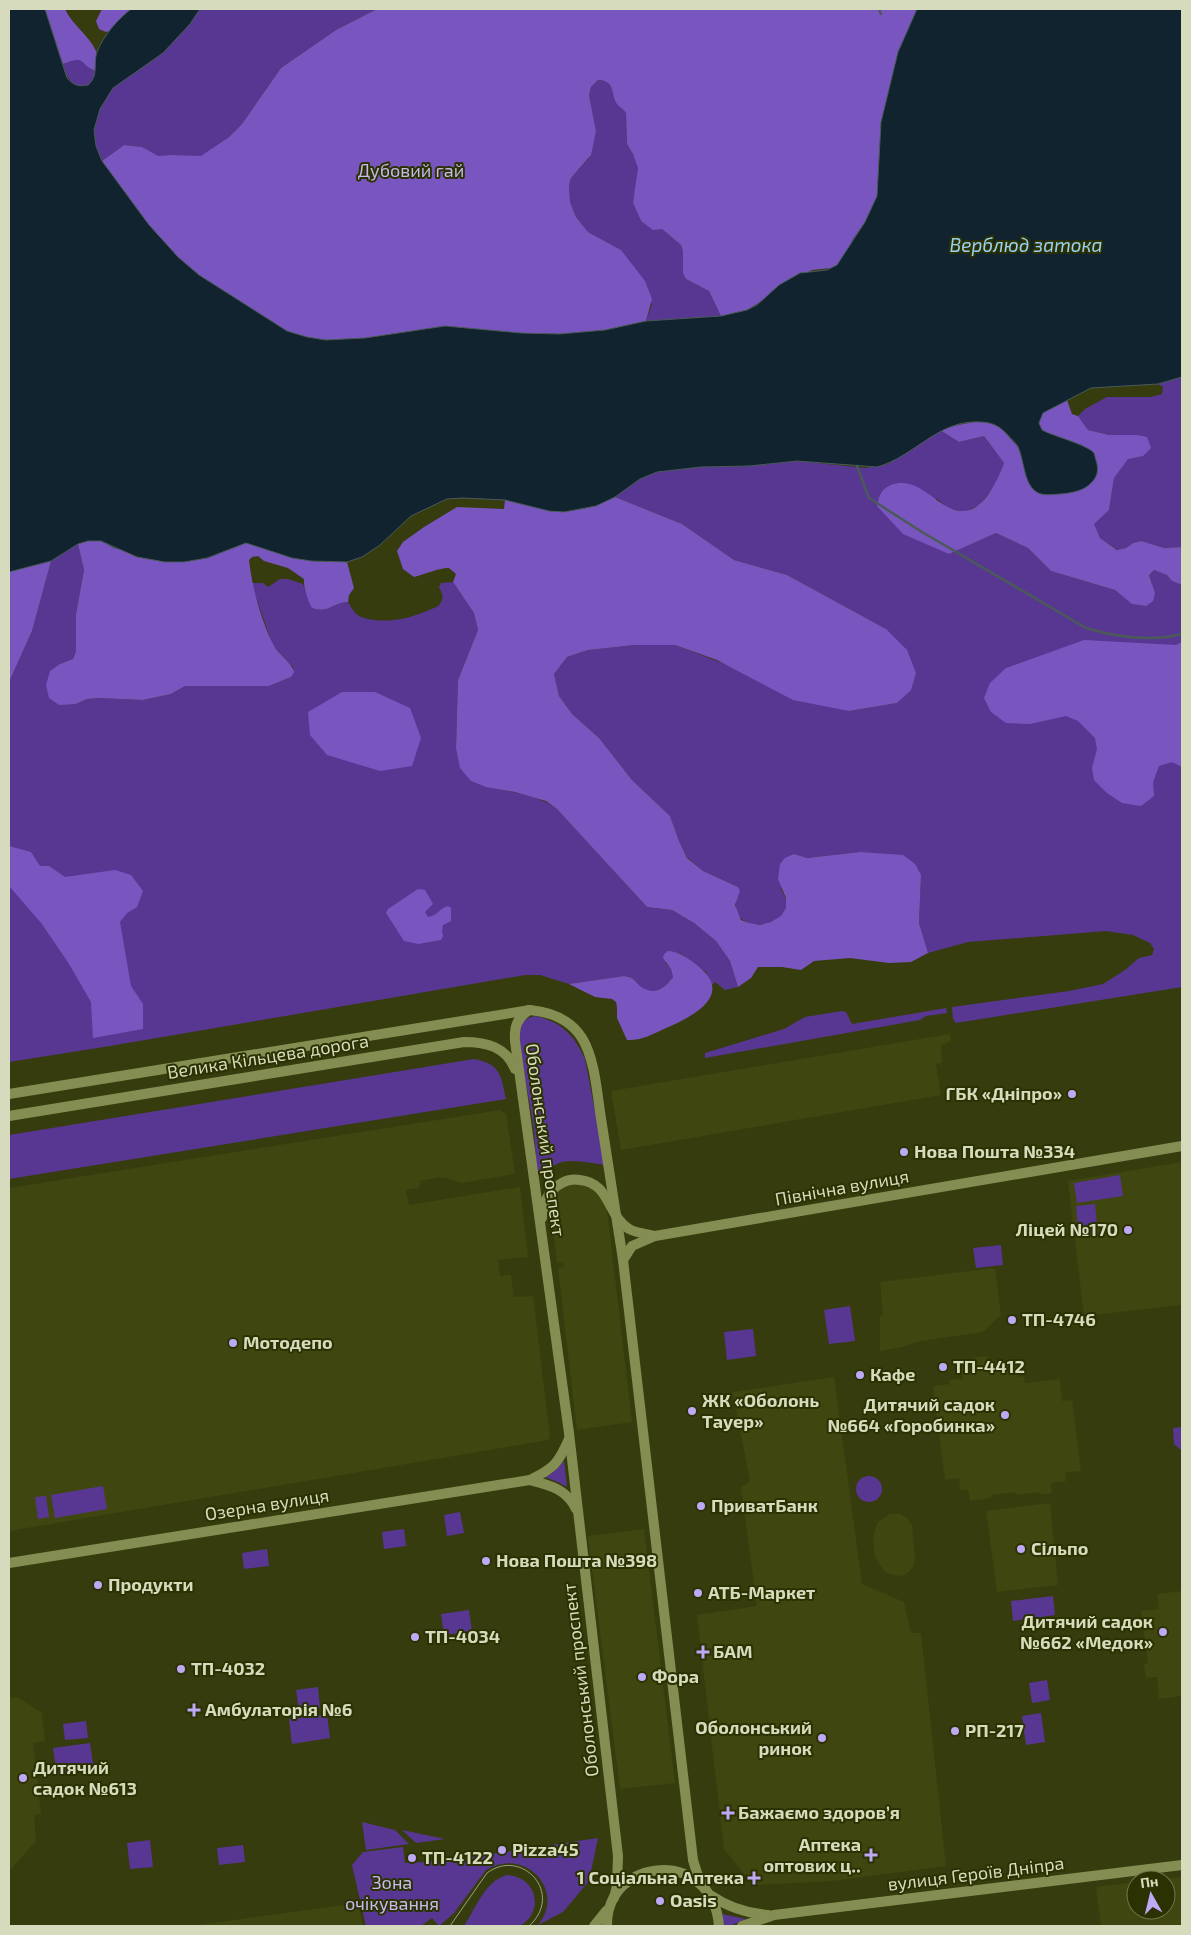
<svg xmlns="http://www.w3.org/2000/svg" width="1191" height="1935" font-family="'Exo 2',sans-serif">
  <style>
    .built { fill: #404610 }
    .green { fill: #583793 }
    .forest { fill: #7956bf }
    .water { fill: #10232e; stroke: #4b5a59 }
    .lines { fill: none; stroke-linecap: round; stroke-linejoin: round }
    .stream { stroke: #4b5a59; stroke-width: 2.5 }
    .secondary { stroke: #848e52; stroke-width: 10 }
    .tram { stroke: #9ca27e; stroke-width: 1 }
    .poi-dot { fill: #bda9f5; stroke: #2c3102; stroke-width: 2 }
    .labels { text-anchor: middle; stroke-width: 4; stroke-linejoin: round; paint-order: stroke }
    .park-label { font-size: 18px; fill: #c6b9ee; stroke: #2c3102 }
    .street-label { font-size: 18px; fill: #d5dbbc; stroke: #2c3102 }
    .poi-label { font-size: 18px; font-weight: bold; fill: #d5dbbc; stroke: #2c3102; text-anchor: start }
    .water-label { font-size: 19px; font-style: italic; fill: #98d0f3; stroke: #2c3102 }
  </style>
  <rect width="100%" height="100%" fill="#363c0d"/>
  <g class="built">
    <path d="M950,1034L951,1041L941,1045L942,1063L936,1064L941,1095L621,1150L611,1091Z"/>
    <path d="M500,1110L506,1114L515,1174L461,1183L447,1178L439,1177L420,1181V1186L418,1188L406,1190L409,1205L520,1187L528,1257L498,1260L500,1276L511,1275L514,1297L533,1296L550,1436L548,1440L9,1531V1188Z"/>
    <path d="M1182,1162V1305L1084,1316L1068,1181Z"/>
    <path d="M569,1184H589L606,1202L632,1422L577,1430L558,1268L564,1267V1265L563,1262L557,1263L551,1210L553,1196Z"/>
    <path d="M995,1268L1001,1315L983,1332L920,1341L902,1347L880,1351V1316L883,1315L880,1282Z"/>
    <path d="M987,1356L988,1363L1016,1360L1018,1377L1024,1376L1025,1383L1060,1379L1062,1401L1072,1400L1081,1471L1065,1472L1066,1481L1050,1483L1052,1493L1041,1495L1040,1492L1016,1495V1492L991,1495V1498L970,1501L968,1490H960L959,1478L945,1480L933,1386L950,1384L949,1380L963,1379L962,1368L974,1367L973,1358Z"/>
    <path d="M834,1377L862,1584L904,1602L911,1633H921L946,1866L832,1881L759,1885L745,1875L724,1849L697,1615L757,1606L741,1487L750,1482L733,1392Z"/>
    <path d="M1050,1503L1058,1585L997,1592L986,1511Z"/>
    <path d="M890,1514H900L907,1518L912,1525L915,1560L913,1567L909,1572L902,1576L893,1575L885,1572L875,1557L873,1540L875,1530L878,1522Z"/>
    <path d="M644,1529L675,1783L620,1789L588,1536Z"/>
    <path d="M1182,1591V1696L1159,1699L1157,1677L1146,1678L1144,1664L1148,1663L1141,1611L1159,1609L1157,1594Z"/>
    <path d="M17,1697L42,1713L45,1741L33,1743L41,1814L34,1815L36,1841L12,1868L9,1869V1698Z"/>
    <path d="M1182,1877V1926H1101L1096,1887L1136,1882V1910H1166V1880H1155Z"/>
    <path d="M358,1903L363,1926H190L235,1920Z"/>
  </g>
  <g class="green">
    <path d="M200,9H377L336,30L281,68L242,124L229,137L201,157L171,155L158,157L142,147L124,145L102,161L96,146L94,130L100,109L113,88L163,53L190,24Z"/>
    <path d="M76,59L82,60L90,69L96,71L94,78L88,85C71,89 67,77 63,64Z"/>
    <path d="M598,80C617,81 609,93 618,104C620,107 624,109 626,113L627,144L633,154L639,168L633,203L641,221L662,229L681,245L683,251V273L686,279L709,291L721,316L646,321L652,304L621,250L588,232L576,217L570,202L569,185L571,178L589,158L596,131L589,95L591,87Z"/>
    <path d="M1182,377V547L1164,548L1140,541L1133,543L1126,548L1118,550L1100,538L1093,524L1109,510L1114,478L1128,458L1143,456L1137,435H1109L1088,430L1078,416L1085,409L1107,397H1151L1162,394L1163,387L1158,384Z"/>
    <path d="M940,430L959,442L984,436L1004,463L995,486L979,505L965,512L948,508L936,498L949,554L996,533L1028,548L1051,571L1115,590L1133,604L1146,606L1152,583L1149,575L1154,570L1167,575L1172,581L1182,585V987L956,1023L953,1019L952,1007L1069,991L1103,984L1125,970L1139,958L1152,955L1154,949L1150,943L1133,935L1106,931L968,942L928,953L919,923L921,875L860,852L807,858L794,854L781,889C784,895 788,901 786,908C781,928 743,932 736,910C735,905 738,893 738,887L703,871L687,857L679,841L670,816L632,780L599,738L572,714L559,696L554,674L567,657L588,650L635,645H675L849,711L897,703L886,629L787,575L734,560L682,524L615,497L640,479L657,472L701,467L749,466L797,461L866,468L888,464Z"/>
    <path d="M78,544L84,570L76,614V651L73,659L60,664L76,704L87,699L99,698L143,700L171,694L185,686H269L291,677L293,667L273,646L251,583H263L268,587L280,579H288L303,584L312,608C329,614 333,602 348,602C352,609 356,616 364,618C386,624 409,619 429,610C434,608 439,607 441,602C444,597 442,593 439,587L441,583L453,582L474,613L478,630L458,680L456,748L471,781C499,793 532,790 557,809L647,907L672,910L694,923L716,941L730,961L738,987L725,990L715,982L712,985L706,972L680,953L665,962L671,969L673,977C667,986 657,995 645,990C635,985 638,978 624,976L569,984L540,975H525L110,1046L9,1062V682L32,631L51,561Z"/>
    <path d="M946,1008L947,1013L926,1016L920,1020L705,1058V1053L784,1029L805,1017L842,1011L846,1012L852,1024Z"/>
    <path d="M535,1016C562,1022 574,1035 585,1059L605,1165C591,1163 575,1159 562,1162C552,1165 547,1172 537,1175L534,1129L518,1037C521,1025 522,1019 535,1016Z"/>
    <path d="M474,1059C501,1064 501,1076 506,1099L9,1179V1135Z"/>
    <path d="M1120,1175L1123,1196L1077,1203L1074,1183Z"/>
    <path d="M1095,1204L1098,1235L1079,1237L1076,1206Z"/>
    <path d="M1001,1245L1003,1265L976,1268L973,1248Z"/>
    <path d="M850,1306L855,1341L829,1344L824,1310Z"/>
    <path d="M753,1329L756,1356L727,1360L724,1332Z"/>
    <path d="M1182,1427V1451L1174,1444L1173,1428Z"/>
    <path d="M564,1461L567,1487L558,1482L545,1477L555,1471Z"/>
    <circle cx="869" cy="1489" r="13"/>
    <path d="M103,1486L107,1509L55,1518L51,1495Z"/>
    <path d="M46,1496L49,1517L38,1519L35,1497Z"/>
    <path d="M460,1512L464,1533L447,1536L444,1515Z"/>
    <path d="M404,1529L406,1546L384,1549L382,1532Z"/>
    <path d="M267,1549L269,1566L244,1569L242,1553Z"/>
    <path d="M1053,1596L1055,1615L1013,1621L1011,1601Z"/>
    <path d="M469,1610L472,1631L444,1635L441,1614Z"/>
    <path d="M1047,1680L1050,1700L1032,1703L1029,1683Z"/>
    <path d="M318,1687L320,1708L299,1711L296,1690Z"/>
    <path d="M1041,1713L1045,1742L1026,1745L1022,1716Z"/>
    <path d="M327,1714L330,1738L292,1744L289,1719Z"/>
    <path d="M86,1721L88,1738L65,1740L63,1724Z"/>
    <path d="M90,1743L94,1770L57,1775L53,1748Z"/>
    <path d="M362,1822L395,1830L409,1844L366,1850Z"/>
    <path d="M402,1830L445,1839L416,1843Z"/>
    <path d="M598,1838L589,1881L563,1912L538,1925C567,1890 524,1846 486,1870L454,1913L439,1926L432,1918L421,1926H366L352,1865L363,1852L403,1847L405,1863L444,1861Z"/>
    <path d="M150,1840L153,1867L130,1869L127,1843Z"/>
    <path d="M243,1845L245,1862L219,1865L217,1848Z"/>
    <path d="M507,1875C537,1877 545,1911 520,1926H464C475,1909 486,1880 507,1875Z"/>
    <path d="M722,1914L746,1919L730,1926H724Z"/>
  </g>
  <g class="forest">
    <path d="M45,9H65C72,25 89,35 96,51C98,56 95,65 96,71C78,65 88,54 63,64Z"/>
    <path d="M102,9H134L125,14L110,31L106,32L99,29L96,21Z"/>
    <path d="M377,9H917L898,52L881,122L877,196L865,222L853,239L846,253L837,265L832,268L812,270L747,310L721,316L709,291L686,279L683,273V251L681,245L662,229L653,230L641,221L633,203L638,168L633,154L627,144L626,113C624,109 620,108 617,104C610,93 616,81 598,80L591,87L589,95L596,131L591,155L571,178L569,185L570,202L576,217L588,232L621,250L645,281L652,299L646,321L605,330L559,334L521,333L445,326L365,338L326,340L307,337L287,331L199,275L178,257L149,225L102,161L124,145L142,147L158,156L171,155L201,156L229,137L242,124L281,68L336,30Z"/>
    <path d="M1067,400L1072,414L1078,416L1088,430L1109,435H1137L1147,437L1151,448L1143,456L1128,459L1114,478L1109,510L1094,524L1100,538L1117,550L1126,548L1133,543L1141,541L1164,548L1182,547V585L1172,581L1167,575L1154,570L1149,575L1155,593L1153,601L1146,606L1132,604L1115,590L1051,571L1028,548L996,533L949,554L903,534L877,506C879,496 881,489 891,485C921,474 939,513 964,511C985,510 998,479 1004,463L984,436L959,442L940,430L958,425L980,421L999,426L1018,447L1030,484L1035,491L1082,445C1072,442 1024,432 1042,414C1048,408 1059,404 1067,400Z"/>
    <path d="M615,497L682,524L734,560L787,575L886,629L907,650L916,673L911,690L897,703L849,711L793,700L717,660L675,645H635L588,650L567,657L554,674L559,696L572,714L599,738L632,780L670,816L679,841L687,858L703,871L738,887L740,891L735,905L741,920L749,923L760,925L771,922L781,916L786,908V898L778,879L780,864L785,858L794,854L807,858L860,852L903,855L915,864L921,875L919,923L928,953L911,962L889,963L850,958L814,961L801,970L782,967H758L751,978L738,987L730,961L716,941L694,923L672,910L647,907L557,809L546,801L515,792L486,787L471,781L460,768L456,748L458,680L478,630L474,613L453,582L456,574L449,568C438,568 426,574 414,577L403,569L397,551L403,542L424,527L457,507L504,509L505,500C550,511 570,519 615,497Z"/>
    <path d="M88,541H101L114,548L165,562H184L208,558L246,543L311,561L347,562L354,588L349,595L348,602C333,602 329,614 312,608C308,602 303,585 304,579L288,568L264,561L258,556L252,557L249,560C252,587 261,620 273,644C278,655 291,661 294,672L291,677L269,686H185L171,694L143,700L99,698L87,699L76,704L59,705L49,698L46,685L50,671L60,664L73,659L76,651V614L84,570L78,544Z"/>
    <path d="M51,561L32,631L9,682V572Z"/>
    <path d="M1084,640L1176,645L1182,642V767L1172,762L1159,766L1153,782L1154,796L1141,806L1122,803L1107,793L1094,780L1092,768L1097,749L1095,738L1078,721L1066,716L1030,724L1006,723L991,712L984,698L990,683L1006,668Z"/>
    <path d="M342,692H375L410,708L421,738L412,766L380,771L327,755L310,735L308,712Z"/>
    <path d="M9,846L31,852L40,866H49L65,877L115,870L131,875L143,891L137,907L127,913L120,922L131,986L143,1004V1029L93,1038L91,1002L69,964L42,924L9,886Z"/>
    <path d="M418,889L425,890L433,904L425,912L428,917C437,916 440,908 448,906L451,908V921L443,925L442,931L443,936L441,940L418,944L404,941L386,913L388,909Z"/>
    <path d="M668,951C680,952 688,958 698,966C735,995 692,1017 666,1028C653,1034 641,1041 627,1040L617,1018V1007L616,1002L612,999L595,997L569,984L624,976C638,978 635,985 645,989C657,995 667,986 673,977L671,969L663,958L664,954Z"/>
  </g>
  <path class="water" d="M9,9H45L67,78C73,85 79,87 88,85C99,76 93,64 97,52C103,36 118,19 131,9H200L190,24L163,53L113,88L100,109L94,130L96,146L102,161L149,225L178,257L199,275L287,331L307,337L326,340L365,338L445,326L521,333L559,334L605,330L646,321L721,316L747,310L757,305L779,285L800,273L827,270L837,265L865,222L877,196L881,122L898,52L917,9H1182V377L1158,384L1091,388L1043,413L1039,423L1042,430C1053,436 1088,445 1094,453C1095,455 1095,458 1096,460C1099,470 1098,477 1090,484C1083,491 1071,493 1061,494C1054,494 1042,497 1035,491C1024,482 1024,462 1019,449C1017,443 1011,439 1007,434C999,426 992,422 980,422C939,419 914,457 877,467L797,461L749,466L701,467L657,472L640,479L615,497L596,506L564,512L549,511L505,500L463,498L447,499L411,516L380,545L362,557L347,562L311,561L292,558L246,543L207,558L184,562H165L137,557L101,541H88L78,544L51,561L9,572Z"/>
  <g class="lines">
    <g class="stream">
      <path d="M879,9L881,14"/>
      <path d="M857,466L869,498L922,532L1086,628C1116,637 1150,642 1182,634"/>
    </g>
    <g class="secondary">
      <path d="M529,1010C517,1018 514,1027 515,1041L569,1433L618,1856L617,1886L614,1898"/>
      <path d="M9,1094L530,1010C551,1012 570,1019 582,1038C594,1057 597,1090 600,1112C608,1161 615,1211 623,1260L693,1860L697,1873L705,1888"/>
      <path d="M9,1116L464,1042C487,1042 506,1047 515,1069"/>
      <path d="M542,1218C543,1203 548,1190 562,1183C567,1180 574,1179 580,1180C610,1183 607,1215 629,1229C636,1233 647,1234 655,1236"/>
      <path d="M623,1260L632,1246L655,1236L1182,1146"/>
      <path d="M530,1480C549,1485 567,1489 576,1509"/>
      <path d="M9,1563L530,1480C554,1468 558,1464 569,1439"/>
      <path d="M712,1896C729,1908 747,1913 768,1915"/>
      <path d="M594,1926L606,1911"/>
      <path d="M607,1926C606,1856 713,1847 719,1926"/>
      <path d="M742,1926L774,1915L1182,1865"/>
    </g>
    <path class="tram" d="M450,1926L487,1873C522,1847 565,1894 529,1926"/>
  </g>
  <g class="poi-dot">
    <circle cx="1072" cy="1094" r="5"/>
    <circle cx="904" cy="1152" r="5"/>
    <circle cx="1128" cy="1230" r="5"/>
    <circle cx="1012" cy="1320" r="5"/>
    <circle cx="233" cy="1343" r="5"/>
    <circle cx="943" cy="1367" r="5"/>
    <circle cx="860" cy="1375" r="5"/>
    <circle cx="692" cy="1411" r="5"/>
    <circle cx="1005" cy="1415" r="5"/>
    <circle cx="701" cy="1506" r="5"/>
    <circle cx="1021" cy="1549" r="5"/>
    <circle cx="486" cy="1561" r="5"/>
    <circle cx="98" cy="1585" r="5"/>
    <circle cx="698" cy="1593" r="5"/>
    <circle cx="1163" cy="1632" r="5"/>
    <circle cx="415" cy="1637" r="5"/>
    <path d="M700.5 1644.5h5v5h5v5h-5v5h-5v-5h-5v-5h5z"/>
    <circle cx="181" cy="1669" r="5"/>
    <circle cx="642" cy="1677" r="5"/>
    <path d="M191.5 1702.5h5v5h5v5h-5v5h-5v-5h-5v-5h5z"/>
    <circle cx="955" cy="1731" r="5"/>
    <circle cx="822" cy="1738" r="5"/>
    <circle cx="23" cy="1778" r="5"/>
    <path d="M725.5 1805.5h5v5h5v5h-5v5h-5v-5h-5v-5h5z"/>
    <circle cx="502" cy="1850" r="5"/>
    <path d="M868.5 1847.5h5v5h5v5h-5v5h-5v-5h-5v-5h5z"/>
    <circle cx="412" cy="1858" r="5"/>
    <path d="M751.5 1870.5h5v5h5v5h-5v5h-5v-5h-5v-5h5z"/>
    <circle cx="660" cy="1901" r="5"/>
  </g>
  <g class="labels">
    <g class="park-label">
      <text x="411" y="177">Дубовий гай</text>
      <text x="392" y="1889">Зона<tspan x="392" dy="21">очікування</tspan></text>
    </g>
    <g class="street-label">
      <text transform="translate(268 1057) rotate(-9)" y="6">Велика Кільцева дорога</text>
      <text transform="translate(545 1140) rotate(82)" y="6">Оболонський проспект</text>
      <text transform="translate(842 1188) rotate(-10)" y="6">Північна вулиця</text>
      <text transform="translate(267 1505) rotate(-9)" y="6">Озерна вулиця</text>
      <text transform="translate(581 1680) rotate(-97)" y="6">Оболонський проспект</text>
      <text transform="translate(976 1874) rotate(-7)" y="6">вулиця Героїв Дніпра</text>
    </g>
    <g class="poi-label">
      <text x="1062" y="1100" text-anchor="end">ГБК «Дніпро»</text>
      <text x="914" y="1158">Нова Пошта №334</text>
      <text x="1118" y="1236" text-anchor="end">Ліцей №170</text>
      <text x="1022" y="1326">ТП-4746</text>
      <text x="243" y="1349">Мотодепо</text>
      <text x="953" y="1373">ТП-4412</text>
      <text x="870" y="1381">Кафе</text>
      <text x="702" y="1407">ЖК «Оболонь<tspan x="702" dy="21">Тауер»</tspan></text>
      <text x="995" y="1411" text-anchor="end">Дитячий садок<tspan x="995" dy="21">№664 «Горобинка»</tspan></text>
      <text x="711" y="1512">ПриватБанк</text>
      <text x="1031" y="1555">Сільпо</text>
      <text x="496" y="1567">Нова Пошта №398</text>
      <text x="108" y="1591">Продукти</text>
      <text x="708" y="1599">АТБ-Маркет</text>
      <text x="1153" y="1628" text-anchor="end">Дитячий садок<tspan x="1153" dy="21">№662 «Медок»</tspan></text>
      <text x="425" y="1643">ТП-4034</text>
      <text x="713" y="1658">БАМ</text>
      <text x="191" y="1675">ТП-4032</text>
      <text x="652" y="1683">Фора</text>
      <text x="205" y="1716">Амбулаторія №6</text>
      <text x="812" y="1734" text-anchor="end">Оболонський<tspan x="812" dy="21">ринок</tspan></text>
      <text x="965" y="1737">РП-217</text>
      <text x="33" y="1774">Дитячий<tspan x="33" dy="21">садок №613</tspan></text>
      <text x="738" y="1819">Бажаємо здоровʼя</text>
      <text x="861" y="1851" text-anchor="end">Аптека<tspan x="861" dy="21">оптових ц‥</tspan></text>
      <text x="512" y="1856">Pizza45</text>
      <text x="422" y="1864">ТП-4122</text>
      <text x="744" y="1884" text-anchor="end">1 Соціальна Аптека</text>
      <text x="670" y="1907">Oasis</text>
    </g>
    <g class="water-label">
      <text x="1026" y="252">Верблюд затока</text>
    </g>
  </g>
  <rect width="1191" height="1935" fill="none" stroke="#d5dbbc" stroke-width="20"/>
  <g transform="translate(1151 1895) rotate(352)"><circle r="24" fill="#2c3102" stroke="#70754c"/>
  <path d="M0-4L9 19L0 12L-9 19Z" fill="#bda9f5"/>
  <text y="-8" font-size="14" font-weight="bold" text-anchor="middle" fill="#d5dbbc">Пн</text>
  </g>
</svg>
